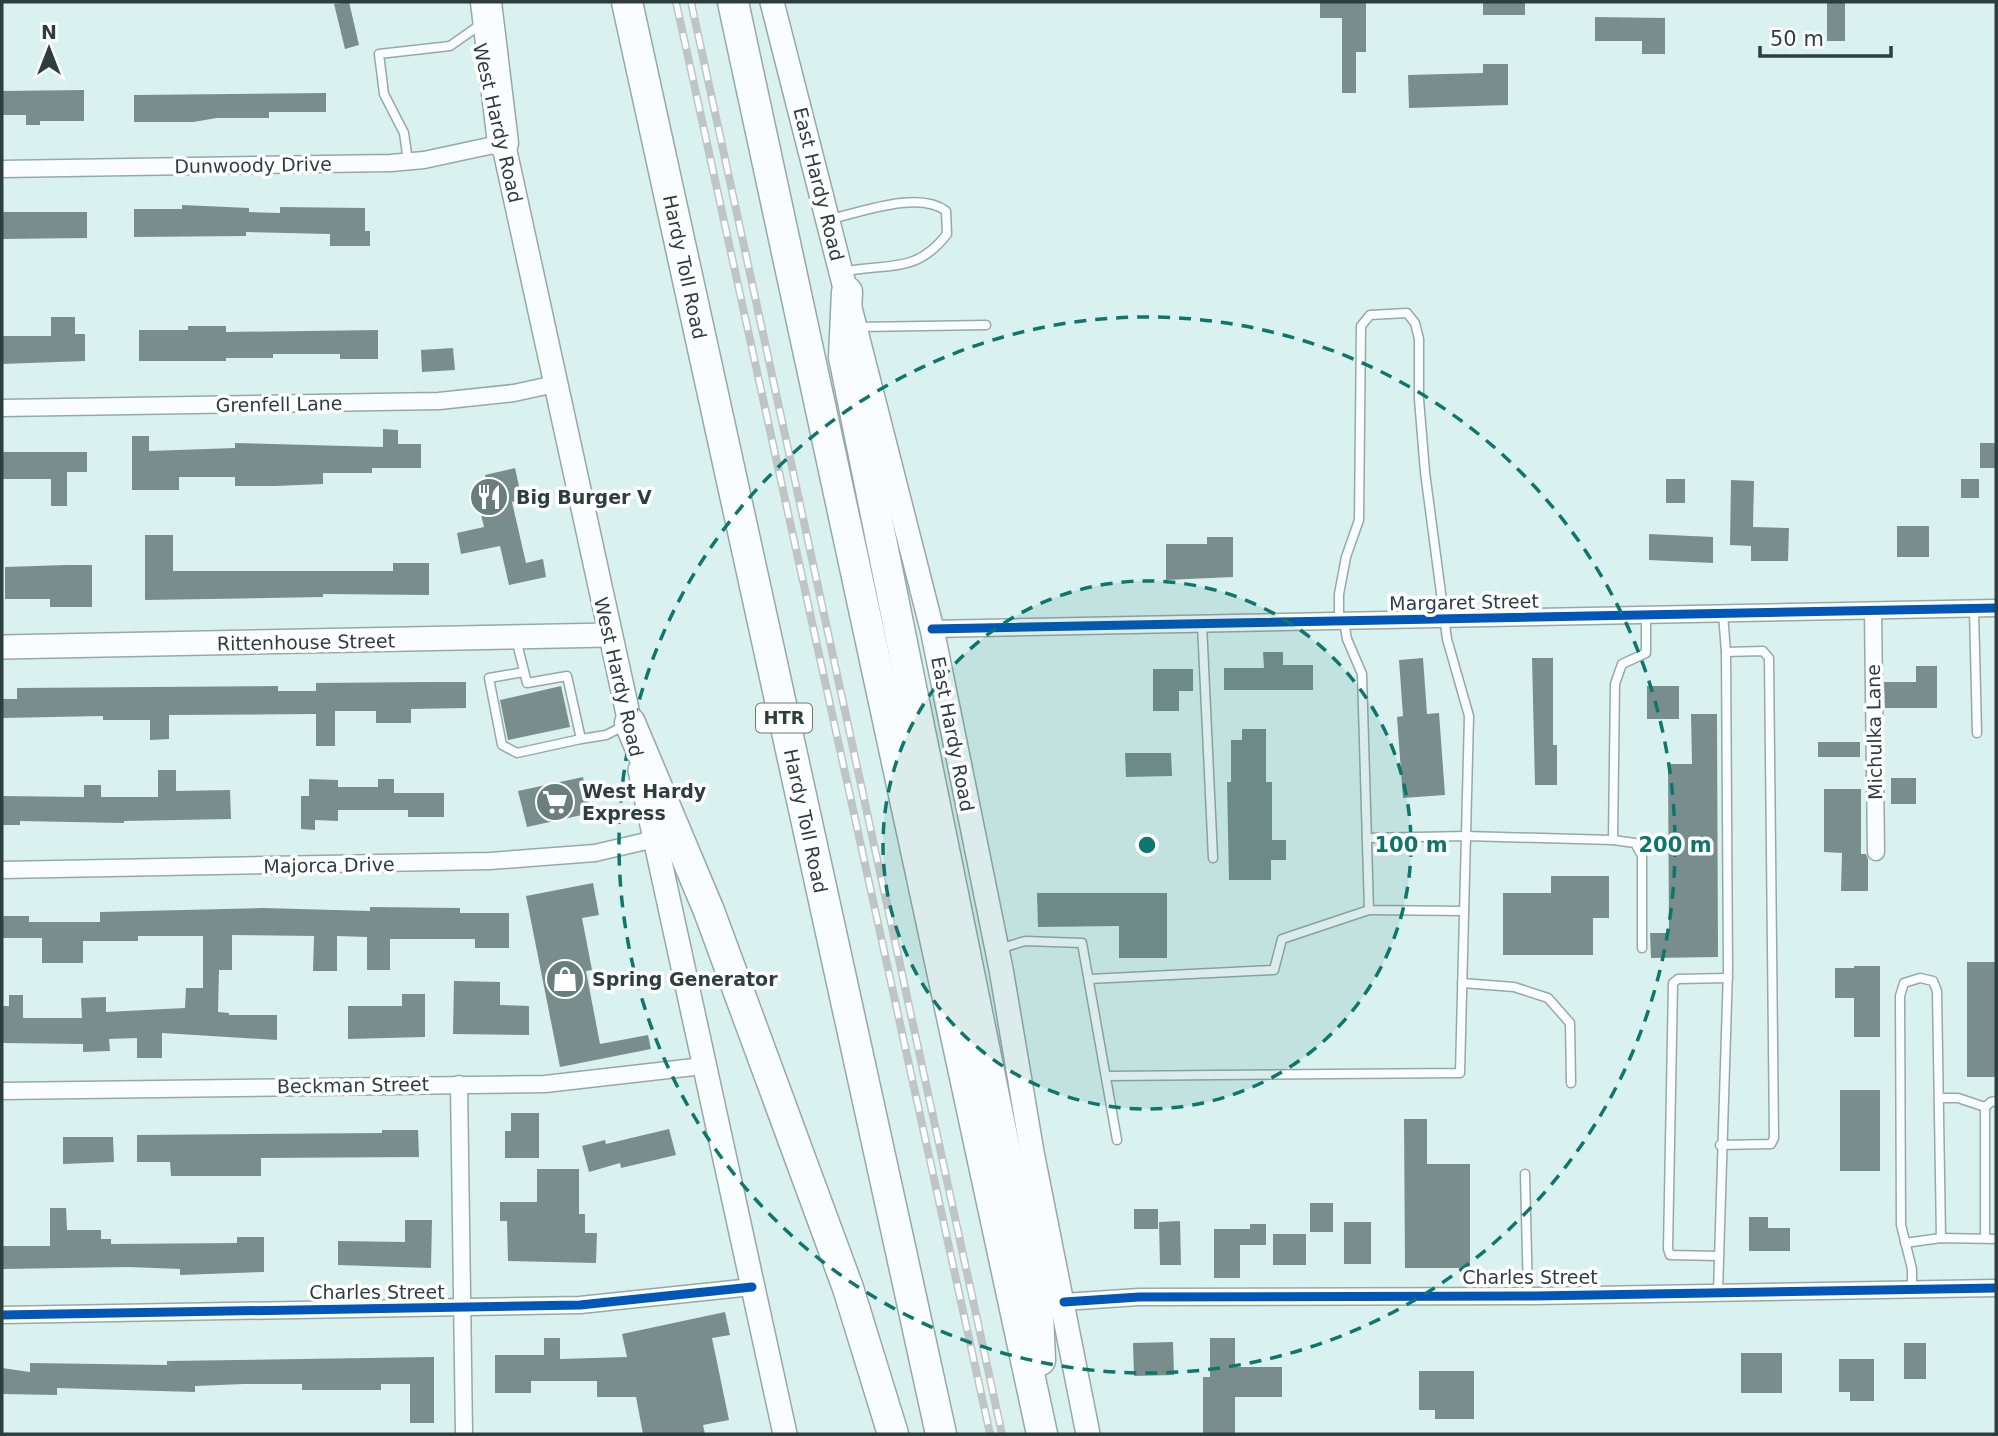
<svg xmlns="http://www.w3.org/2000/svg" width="1998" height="1436" font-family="'DejaVu Sans',sans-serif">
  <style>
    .building { fill: #7a8d8d }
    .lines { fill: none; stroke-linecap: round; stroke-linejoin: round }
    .lane-casing { stroke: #96a9a6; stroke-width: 11 }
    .street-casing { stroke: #96a9a6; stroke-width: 19 }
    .secondary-casing { stroke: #96a9a6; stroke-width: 26 }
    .highway-casing { stroke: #96a9a6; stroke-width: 33 }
    .lane { stroke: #f9fdfd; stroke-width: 8 }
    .street { stroke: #f9fdfd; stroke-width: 16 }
    .secondary { stroke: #f9fdfd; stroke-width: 23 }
    .highway { stroke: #f9fdfd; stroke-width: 30 }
    .rail-casing { stroke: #bfc5c4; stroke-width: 8 }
    .rail { stroke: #fff; stroke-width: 5; stroke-dasharray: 16; stroke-linecap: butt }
    .cycleway-casing { stroke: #fff; stroke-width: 13 }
    .cycleway { stroke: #0057b8; stroke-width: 9 }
    .ring { fill: none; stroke: #0f766e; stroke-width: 3.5; stroke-dasharray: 12 9 }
    .labels { text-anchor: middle; stroke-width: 7; stroke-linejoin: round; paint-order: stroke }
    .shield { fill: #fff; stroke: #6c7977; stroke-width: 2 }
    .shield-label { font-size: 18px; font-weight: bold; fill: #2d3f3d }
    .street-label { font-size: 19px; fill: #2d3f3d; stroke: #fff }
    .poi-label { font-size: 19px; font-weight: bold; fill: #2d3f3d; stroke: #fff; text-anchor: start }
    .centre { fill: #0f766e; stroke: #fff; stroke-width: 3.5 }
    .ring-label { font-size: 21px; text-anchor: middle; font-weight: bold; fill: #0f766e; stroke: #fff; stroke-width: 7; stroke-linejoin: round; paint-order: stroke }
  </style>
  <rect width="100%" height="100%" fill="#daf2ef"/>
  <g class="building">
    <path d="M349,2L359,45L345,49L334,4Z"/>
    <path d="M1320,2H1366V52H1356V93H1342V18H1320Z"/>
    <rect x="1483" y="2" width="42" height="13"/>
    <rect x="1827" y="2" width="18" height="39"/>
    <path d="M1595,17L1665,18V54H1642V41H1595Z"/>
    <path d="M1483,64H1508V105L1409,108L1408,75L1483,73Z"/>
    <path d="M84,90V121H40V125H26V115H2V91Z"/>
    <path d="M326,93V112H269V118H217L193,122H134V95Z"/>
    <path d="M182,205L249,208V212L280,213V207L365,208V231H370V246H330V234L246,232V236L134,237V209H182Z"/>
    <path d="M2,212H87V238L2,239Z"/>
    <path d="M51,317H75V334H85V361L2,364V336H51Z"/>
    <path d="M188,326H226V332L378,330V359H340V354H273V358H226V361H139V330H188Z"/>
    <path d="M453,348L455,370L422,372L421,350Z"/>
    <path d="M383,429L398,430V444H421V468H372V473H323V484L275,486H235V477H179V490H132V436H149V451L235,448V443L383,447Z"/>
    <rect x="1980" y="443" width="16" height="25"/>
    <path d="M2,452H87V472H67V506H51V479H2Z"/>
    <path d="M515,468L522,500L512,502L526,563L543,559L546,577L509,585L500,546L461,554L457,533L484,527L474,485L487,482L485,475Z"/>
    <rect x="1666" y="479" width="19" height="24"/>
    <rect x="1961" y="479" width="18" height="19"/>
    <path d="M1731,480L1754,481L1753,527L1789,528L1788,561H1751V546L1730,545Z"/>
    <rect x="1897" y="526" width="32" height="31"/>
    <path d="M1649,534L1713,537V563L1649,560Z"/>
    <path d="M145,535H173V571H393V563H429V595L323,594V597L145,600Z"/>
    <path d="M1207,537H1233V577L1166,580V544H1207Z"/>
    <path d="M66,565H92V607H50V599H5V567Z"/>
    <path d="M1263,652H1283V665H1313V690H1224V668H1264Z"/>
    <path d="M1423,658L1427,714L1439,713L1445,795L1403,798L1397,717L1403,716L1399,660Z"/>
    <path d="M1532,658H1553V745H1557V785H1535Z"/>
    <path d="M1916,666H1937V708H1885L1884,682H1916Z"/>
    <path d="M1153,669H1193V691H1179V711H1153Z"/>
    <path d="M428,682H466V708L411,709V723H376V711H335V746H316V714L169,715V739L150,740V720H103V716L2,718V699H17V688L278,686V691H316V683Z"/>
    <path d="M561,686L570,727L508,740L500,700Z"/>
    <rect x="1647" y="686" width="32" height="33"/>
    <path d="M1691,714H1717L1718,957L1651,958L1650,933H1669L1668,764H1692Z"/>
    <path d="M1242,729H1266V782H1272V840H1286V860H1271V880H1229L1227,782H1231V740H1242Z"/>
    <rect x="1818" y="742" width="42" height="15"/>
    <path d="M1125,753H1171L1172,776L1126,777Z"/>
    <path d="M158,770H176V791L230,790L231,819L124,821V823L20,821V825H2V796L84,797V785H101V797H158Z"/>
    <path d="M583,777L591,813L527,827L518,791Z"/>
    <rect x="1891" y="778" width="25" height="26"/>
    <path d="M309,779L338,780V787H378V779H394V793H444V817H408V810H338V821L315,820V830L301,829V796H309Z"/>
    <path d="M1824,789H1861V854H1866L1868,859V891H1841L1842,853L1824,852Z"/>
    <path d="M1551,876H1609V918H1593V955H1503V893H1551Z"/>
    <path d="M593,883L599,915L582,918L592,970L586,971L600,1044L648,1035L651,1049L560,1067L526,896Z"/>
    <path d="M1037,893H1167V958H1119V926L1038,927Z"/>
    <path d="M370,907L460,908V913H509V948H475V939H390V970H367V937L337,936V971H313L314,936L232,935V970H219L218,1012L229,1013V1015H277V1040L162,1033V1058H137V1038L109,1039L110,1051L83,1052V1044L2,1043V1006H9V995H23V1018H82L81,998L106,997V1012L185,1008L186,988H203V936H138V941H83V963H42V938H2V916H29V922H100V912L263,908L370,911Z"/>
    <rect x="1967" y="962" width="29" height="115"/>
    <path d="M1854,966H1880V1037H1854V998H1835V968H1854Z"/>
    <path d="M454,981L500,982V1005L529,1006V1035L453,1034Z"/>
    <path d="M402,994H425V1037L348,1039V1006H402Z"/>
    <rect x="1840" y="1090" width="40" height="81"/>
    <path d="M511,1113H539V1158H505V1131H511Z"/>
    <path d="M1404,1119H1427V1164H1470V1268H1405Z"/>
    <path d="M669,1129L676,1155L621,1168L620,1163L589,1172L582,1146L605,1140L606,1144Z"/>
    <path d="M382,1130H418L419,1157L261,1158V1176H171L170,1162H137V1135L382,1133Z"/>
    <path d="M63,1137H113L114,1162L63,1164Z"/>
    <path d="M537,1169H579V1214H585V1233H597L596,1263L508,1261L507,1221H500V1202H537Z"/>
    <rect x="1310" y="1203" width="23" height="29"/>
    <path d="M50,1208H66L67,1230H101V1239H111V1244L237,1243V1237H264V1272L180,1275V1269L129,1267L2,1269V1246H50Z"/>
    <rect x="1134" y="1209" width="24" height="20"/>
    <path d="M1749,1217H1768V1228H1790V1251H1749Z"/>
    <path d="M405,1220H432L431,1268L338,1265V1241L405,1242Z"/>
    <path d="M1180,1221L1181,1265H1160L1159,1222Z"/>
    <rect x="1344" y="1222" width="27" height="42"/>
    <path d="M1250,1224H1266V1245H1240V1278H1214V1229H1250Z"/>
    <rect x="1273" y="1234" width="33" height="31"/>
    <path d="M725,1312L730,1335L712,1338L729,1420L703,1425L705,1434H643L636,1397H597V1381H531V1393H495V1355H544V1338H560V1359L627,1357L622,1334Z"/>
    <path d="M1210,1338H1235V1367H1282V1397H1235V1433H1203V1377H1210Z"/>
    <path d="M1173,1342L1174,1375L1134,1376L1133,1343Z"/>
    <rect x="1904" y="1343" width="22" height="36"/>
    <rect x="1741" y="1353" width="41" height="40"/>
    <path d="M434,1357V1423H410V1384H381V1390H302V1384H244L195,1386V1392L57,1388V1395L2,1394V1368L30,1372V1363L167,1365V1361Z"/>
    <path d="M1839,1359H1874V1401H1850V1392H1839Z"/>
    <path d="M1419,1371H1474V1419H1435V1410H1419Z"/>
  </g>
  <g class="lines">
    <defs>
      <g id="lane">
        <path d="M408,161L404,133L384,94L379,54L450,46L477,27"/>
        <path d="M831,219C861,212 920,190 946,211L947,234C915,276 885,262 843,272"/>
        <path d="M859,327L986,325"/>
        <path d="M1974,609L1977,733"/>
        <path d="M1344,622L1347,639L1362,674L1369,910L1464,911"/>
        <path d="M1202,624L1213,858"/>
        <path d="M516,639L527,683L567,676L581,739L606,735L624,726"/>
        <path d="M524,672L489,678L502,745L517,753L581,739"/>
        <path d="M1367,838L1466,836L1613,840L1635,843L1642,856V948"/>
        <path d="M1613,840L1615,684L1622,664L1646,653V616"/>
        <path d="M999,949L1025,941L1082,943L1117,1140"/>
        <path d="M1089,979L1274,970L1282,939L1369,910"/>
        <path d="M1462,983L1514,987L1548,998L1570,1023L1571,1083"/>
        <path d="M1108,1076L1460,1073L1469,716L1447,639L1425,472L1419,399V339L1415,323L1407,313L1370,315L1361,326L1359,520L1346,557L1339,594V622"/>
        <path d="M1939,1098H1958L1985,1107"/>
        <path d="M1985,1107V1238"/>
        <path d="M1985,1107L1991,1102L1996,1101"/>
        <path d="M1720,1145L1771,1144L1774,1138L1769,658L1763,651L1726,652"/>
        <path d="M1525,1174L1528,1295"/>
        <path d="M1905,1243L1941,1238L1996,1239"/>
        <path d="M1718,1256L1670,1255L1668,1249L1673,983L1678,979L1728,978"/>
        <path d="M1912,1289V1269L1901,1225L1900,996L1904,983L1920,978L1933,981L1937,991L1941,1238"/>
        <path d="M1718,1292L1728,969L1726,652L1723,614"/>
      </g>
      <g id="street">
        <path d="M2,169L391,163L424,160L503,143"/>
        <path d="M2,408L439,401L514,393L555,384"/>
        <path d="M1873,611L1876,852"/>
        <path d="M932,629L1996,608"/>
        <path d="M2,870L490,861L595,853L655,839"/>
        <path d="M459,1084L464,1434"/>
        <path d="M2,1091L545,1084L703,1066"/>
        <path d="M1064,1302L1139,1297L1535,1296L1996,1288"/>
        <path d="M2,1315L580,1305L752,1287"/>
      </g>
      <g id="secondary">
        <path d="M772,2L932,629L1001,969L1032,1152L1088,1434"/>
        <path d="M500,128L633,737"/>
        <path d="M2,647L609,635"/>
        <path d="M640,770L785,1434"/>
      </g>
      <g id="highway">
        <path d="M486,2L503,143"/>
        <path d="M627,2L941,1434"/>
        <path d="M733,2L1042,1434"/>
        <path d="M847,292L844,357L1038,1313L1040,1360"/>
        <path d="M630,723L709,911L848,1288L893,1434"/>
      </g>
    </defs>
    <use href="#lane" class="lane-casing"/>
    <use href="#street" class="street-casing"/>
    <use href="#secondary" class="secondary-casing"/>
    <use href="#highway" class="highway-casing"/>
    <use href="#lane" class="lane"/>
    <use href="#street" class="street"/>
    <use href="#secondary" class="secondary"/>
    <use href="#highway" class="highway"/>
    <defs>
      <g id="rail">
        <path d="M676,2L990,1434"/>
        <path d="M691,2L1002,1434"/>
      </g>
    </defs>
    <use href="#rail" class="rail-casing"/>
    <use href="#rail" class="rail"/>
    <defs>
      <g id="cycleway">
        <path d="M932,629L1996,608"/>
        <path d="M1064,1302L1139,1297L1535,1296L1996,1288"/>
        <path d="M2,1315L580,1305L752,1287"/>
      </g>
    </defs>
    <use href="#cycleway" class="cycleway-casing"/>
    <use href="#cycleway" class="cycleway"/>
  </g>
  <circle cx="1147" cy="845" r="264" fill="#0f766e" fill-opacity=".12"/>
  <g class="ring">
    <circle cx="1147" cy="845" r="264"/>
    <circle cx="1147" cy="845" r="528"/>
  </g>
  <defs>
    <symbol id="restaurant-disc" viewBox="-11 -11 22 22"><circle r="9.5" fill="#6a7e7b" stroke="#fff"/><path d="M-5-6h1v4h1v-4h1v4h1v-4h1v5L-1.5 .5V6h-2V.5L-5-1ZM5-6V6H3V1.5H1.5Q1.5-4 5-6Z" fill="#fff"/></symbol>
    <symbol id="supermarket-disc" viewBox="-11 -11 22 22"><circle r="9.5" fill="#6a7e7b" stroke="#fff"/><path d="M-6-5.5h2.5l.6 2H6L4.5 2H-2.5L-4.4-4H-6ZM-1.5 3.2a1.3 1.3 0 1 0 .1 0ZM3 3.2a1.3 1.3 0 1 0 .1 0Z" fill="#fff"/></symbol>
    <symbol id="shop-disc" viewBox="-11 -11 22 22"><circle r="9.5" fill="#6a7e7b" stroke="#fff"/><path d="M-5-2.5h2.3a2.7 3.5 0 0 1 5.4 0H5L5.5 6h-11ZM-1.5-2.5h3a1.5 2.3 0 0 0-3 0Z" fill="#fff"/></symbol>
  </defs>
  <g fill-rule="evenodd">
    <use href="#restaurant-disc" x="467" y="475" width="44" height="44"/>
    <use href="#supermarket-disc" x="533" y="780" width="44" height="44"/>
    <use href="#shop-disc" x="543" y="957" width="44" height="44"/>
  </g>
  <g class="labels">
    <rect class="shield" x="756" y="703.5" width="56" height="29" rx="5"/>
    <g class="shield-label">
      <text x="784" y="724">HTR</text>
    </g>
    <g class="street-label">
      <text transform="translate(498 123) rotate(77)" y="7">West Hardy Road</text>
      <text transform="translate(253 165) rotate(-1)" y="7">Dunwoody Drive</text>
      <text transform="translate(819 184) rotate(76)" y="7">East Hardy Road</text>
      <text transform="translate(685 267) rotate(78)" y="7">Hardy Toll Road</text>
      <text transform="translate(279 404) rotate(-1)" y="7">Grenfell Lane</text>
      <text transform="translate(1464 602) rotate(-1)" y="7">Margaret Street</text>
      <text transform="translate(306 642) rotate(-1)" y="7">Rittenhouse Street</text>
      <text transform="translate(619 677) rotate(77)" y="7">West Hardy Road</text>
      <text transform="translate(1874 732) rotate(-91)" y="7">Michulka Lane</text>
      <text transform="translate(953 734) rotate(79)" y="7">East Hardy Road</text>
      <text transform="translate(806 821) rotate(78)" y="7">Hardy Toll Road</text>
      <text transform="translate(329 865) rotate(-1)" y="7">Majorca Drive</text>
      <text transform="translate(353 1085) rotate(-1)" y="7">Beckman Street</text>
      <text x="1530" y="1284">Charles Street</text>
      <text x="377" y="1299">Charles Street</text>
    </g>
    <g class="poi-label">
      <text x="516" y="504">Big Burger V</text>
      <text x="582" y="798">West Hardy<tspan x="582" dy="22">Express</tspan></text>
      <text x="592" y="986">Spring Generator</text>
    </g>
  </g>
  <circle cx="1147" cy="845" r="10" class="centre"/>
  <g class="ring-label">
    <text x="1411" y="852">100 m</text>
    <text x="1675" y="852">200 m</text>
  </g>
  <rect width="1998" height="1436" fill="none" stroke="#2d3f3d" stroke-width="7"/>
  <g transform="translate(49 49)" stroke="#ffffff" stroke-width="5" paint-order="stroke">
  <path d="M0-5L12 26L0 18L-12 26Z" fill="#2d3f3d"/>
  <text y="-10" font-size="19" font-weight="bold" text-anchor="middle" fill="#2d3f3d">N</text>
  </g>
  <path d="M1760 46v10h131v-10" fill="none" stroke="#2d3f3d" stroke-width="3.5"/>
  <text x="1770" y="46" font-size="21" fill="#2d3f3d" stroke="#ffffff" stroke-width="5" paint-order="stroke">50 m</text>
</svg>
